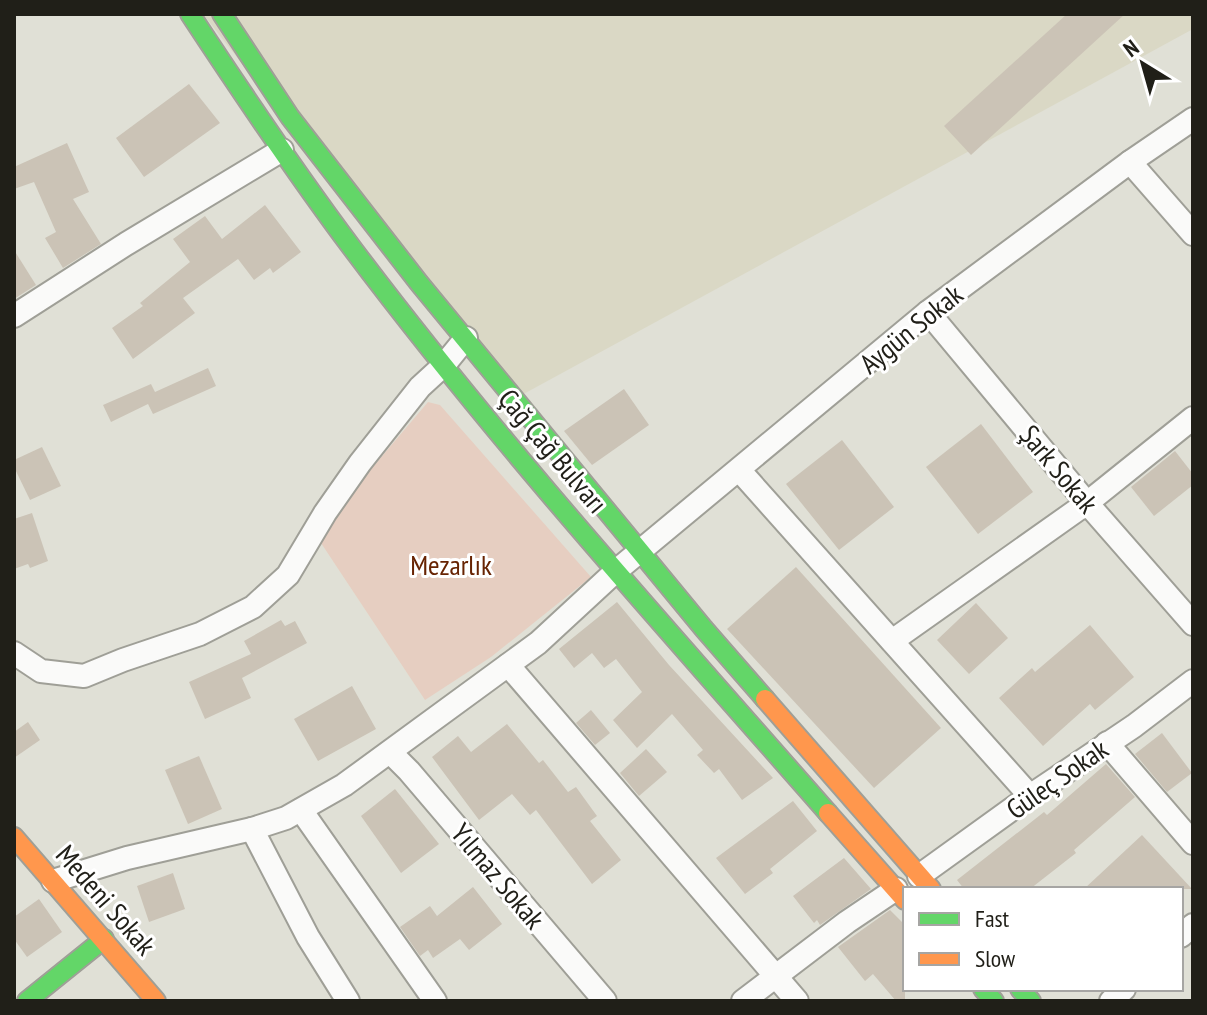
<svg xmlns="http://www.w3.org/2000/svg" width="1207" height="1015" font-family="'PT Sans Narrow',sans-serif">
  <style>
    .built { fill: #dad8c5 }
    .green { fill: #e6cec1 }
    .building { fill: #cbc3b6 }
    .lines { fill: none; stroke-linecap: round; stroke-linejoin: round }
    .street-casing { stroke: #9f9f97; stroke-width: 26 }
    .fast-casing { stroke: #9f9f97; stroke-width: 22 }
    .slow-casing { stroke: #9f9f97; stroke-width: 22 }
    .street { stroke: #fafaf9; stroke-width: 22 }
    .fast { stroke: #63d668; stroke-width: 18 }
    .slow { stroke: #ff974d; stroke-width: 18 }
    .labels { text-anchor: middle; stroke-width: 6; stroke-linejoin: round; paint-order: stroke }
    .street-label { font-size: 28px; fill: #201f18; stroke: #fff }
    .park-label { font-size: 28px; fill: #672302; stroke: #fff }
  </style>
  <rect width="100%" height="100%" fill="#e0e0d6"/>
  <path class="built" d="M203,14H1193V29L507,403Z"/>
  <path class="green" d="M428,402L440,405L591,577L491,657L425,700L321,543L349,495Z"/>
  <g class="building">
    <path d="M1067,14H1125L971,155L944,126Z"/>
    <path d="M189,84L220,123L144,177L116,138Z"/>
    <path d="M67,143L89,192L73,199L101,244L63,268L45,238L56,232L34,182L14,189V167Z"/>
    <path d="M265,205L301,252L273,273L270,268L254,280L238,259L183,298L195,313L133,359L112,328L143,306L140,303L190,262L173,239L205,216L222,239Z"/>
    <path d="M14,250L36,285L14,299Z"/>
    <path d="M208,368L216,386L153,414L148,404L111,422L103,405L151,384L155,392Z"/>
    <path d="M624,389L649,425L592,465L564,431Z"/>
    <path d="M981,424L1033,492L978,534L926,467Z"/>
    <path d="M842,440L894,507L839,550L786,484Z"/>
    <path d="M42,447L61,486L30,500L14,467V460Z"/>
    <path d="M1175,451L1193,474V485L1154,516L1131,487Z"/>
    <path d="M32,513L48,561L30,568L28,564L14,569V519Z"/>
    <path d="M796,567L941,728L874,788L727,629Z"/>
    <path d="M617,602L669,665L773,778L742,800L719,769L714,773L697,755L703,750L672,714L637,748L613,720L642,692L616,659L604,668L592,653L574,668L559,649Z"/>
    <path d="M976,603L1008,638L969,674L937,640Z"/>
    <path d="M281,620L285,626L295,621L307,643L242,678L251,698L205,719L189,682L251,654L244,641Z"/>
    <path d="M1090,625L1134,677L1095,710L1090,704L1043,746L999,698L1032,668L1035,672Z"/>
    <path d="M352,686L376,729L318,761L294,719Z"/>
    <path d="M591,710L610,733L595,745L576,723Z"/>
    <path d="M28,722L40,740L14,758V732Z"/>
    <path d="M507,724L539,763L543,760L568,792L576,787L597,816L590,821L621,860L592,884L536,810L530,815L512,794L479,820L432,757L458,736L471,752Z"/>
    <path d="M1162,733L1192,773L1167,792L1135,754Z"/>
    <path d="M646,749L667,772L639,796L620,773Z"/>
    <path d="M199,756L222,809L188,824L165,770Z"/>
    <path d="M1106,764L1135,797L1074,850L1076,853L1030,889H964L957,880L1044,812L1047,815Z"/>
    <path d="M395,789L439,844L401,873L361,816Z"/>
    <path d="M793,801L817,831L770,869L773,873L745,894L716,858Z"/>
    <path d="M1142,835L1192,889H1084Z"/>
    <path d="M844,858L871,889L820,925L817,920L814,923L793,896Z"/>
    <path d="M173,873L185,909L149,922L137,886Z"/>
    <path d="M473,887L502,924L469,950L460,939L433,958L428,950L420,956L400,927L430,906L437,916Z"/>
    <path d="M39,899L62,932L27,957L14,939V917Z"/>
    <path d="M890,910L905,925V1001H896L873,974L865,981L838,947Z"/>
  </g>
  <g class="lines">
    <defs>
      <g id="street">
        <path d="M1130,162L1193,234"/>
        <path d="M928,312L1087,503L1193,624"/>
        <path d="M14,316L126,244L282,150"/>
        <path d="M740,471L1030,796"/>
        <path d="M892,641L1087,503L1193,418"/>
        <path d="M14,653L41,671L84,676L123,660L200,634L253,607L288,575L325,513L360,463L420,387L444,365L466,338"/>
        <path d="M508,665L797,1001"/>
        <path d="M1107,743L1193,843"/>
        <path d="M390,752L409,771L605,1001"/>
        <path d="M301,810L435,1001"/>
        <path d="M252,829L308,937L348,1001"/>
        <path d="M919,876L1030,796L1134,726L1193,681"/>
        <path d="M53,881L127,858L252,829L286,818L344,785L538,643L616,571L928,312L1130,162L1193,119"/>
        <path d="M1181,936L1193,925"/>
        <path d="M743,1001L847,922L896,889"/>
        <path d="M1111,1001L1124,989"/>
      </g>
      <g id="fast">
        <path d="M190,14C242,93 295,172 352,248C500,445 666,628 828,813"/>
        <path d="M222,14L290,117L419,283L704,629L765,699"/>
        <path d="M983,989L994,1001"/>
        <path d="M1020,989L1031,1001"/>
        <path d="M27,1001L104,939"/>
      </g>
      <g id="slow">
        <path d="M765,699L931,889"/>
        <path d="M828,813L905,900"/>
        <path d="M14,837L156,1001"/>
      </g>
    </defs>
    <use href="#street" class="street-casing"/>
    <use href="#fast" class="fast-casing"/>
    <use href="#slow" class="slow-casing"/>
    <use href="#street" class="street"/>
    <use href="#fast" class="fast"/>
    <use href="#slow" class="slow"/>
  </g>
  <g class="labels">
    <g class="street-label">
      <text transform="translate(911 329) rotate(-39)" y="10">Aygün Sokak</text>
      <text transform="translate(553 451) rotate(50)" y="10">Çağ Çağ Bulvarı</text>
      <text transform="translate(1059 469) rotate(50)" y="10">Şark Sokak</text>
      <text transform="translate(1057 779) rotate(-35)" y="10">Güleç Sokak</text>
      <text transform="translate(498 876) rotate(50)" y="10">Yılmaz Sokak</text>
      <text transform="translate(106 900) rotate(49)" y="10">Medeni Sokak</text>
    </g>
    <g class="park-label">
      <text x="451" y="575">Mezarlık</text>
    </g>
  </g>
  <rect width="1207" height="1015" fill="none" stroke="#201f18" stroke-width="32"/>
  <rect x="903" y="887" width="280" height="104" fill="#ffffff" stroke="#a6a5a3" stroke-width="2"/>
  <rect x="919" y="913" width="40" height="12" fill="#63d668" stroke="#a6a5a3" stroke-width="2"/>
  <text x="975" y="927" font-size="24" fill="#201f18">Fast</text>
  <rect x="919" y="953" width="40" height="12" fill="#ff974d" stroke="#a6a5a3" stroke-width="2"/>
  <text x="975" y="967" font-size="24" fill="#201f18">Slow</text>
  <g transform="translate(1143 64) rotate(323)" stroke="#ffffff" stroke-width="6" paint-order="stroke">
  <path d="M0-6L14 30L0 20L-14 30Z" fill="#201f18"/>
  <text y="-12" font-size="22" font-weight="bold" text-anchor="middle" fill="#201f18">N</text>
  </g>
</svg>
